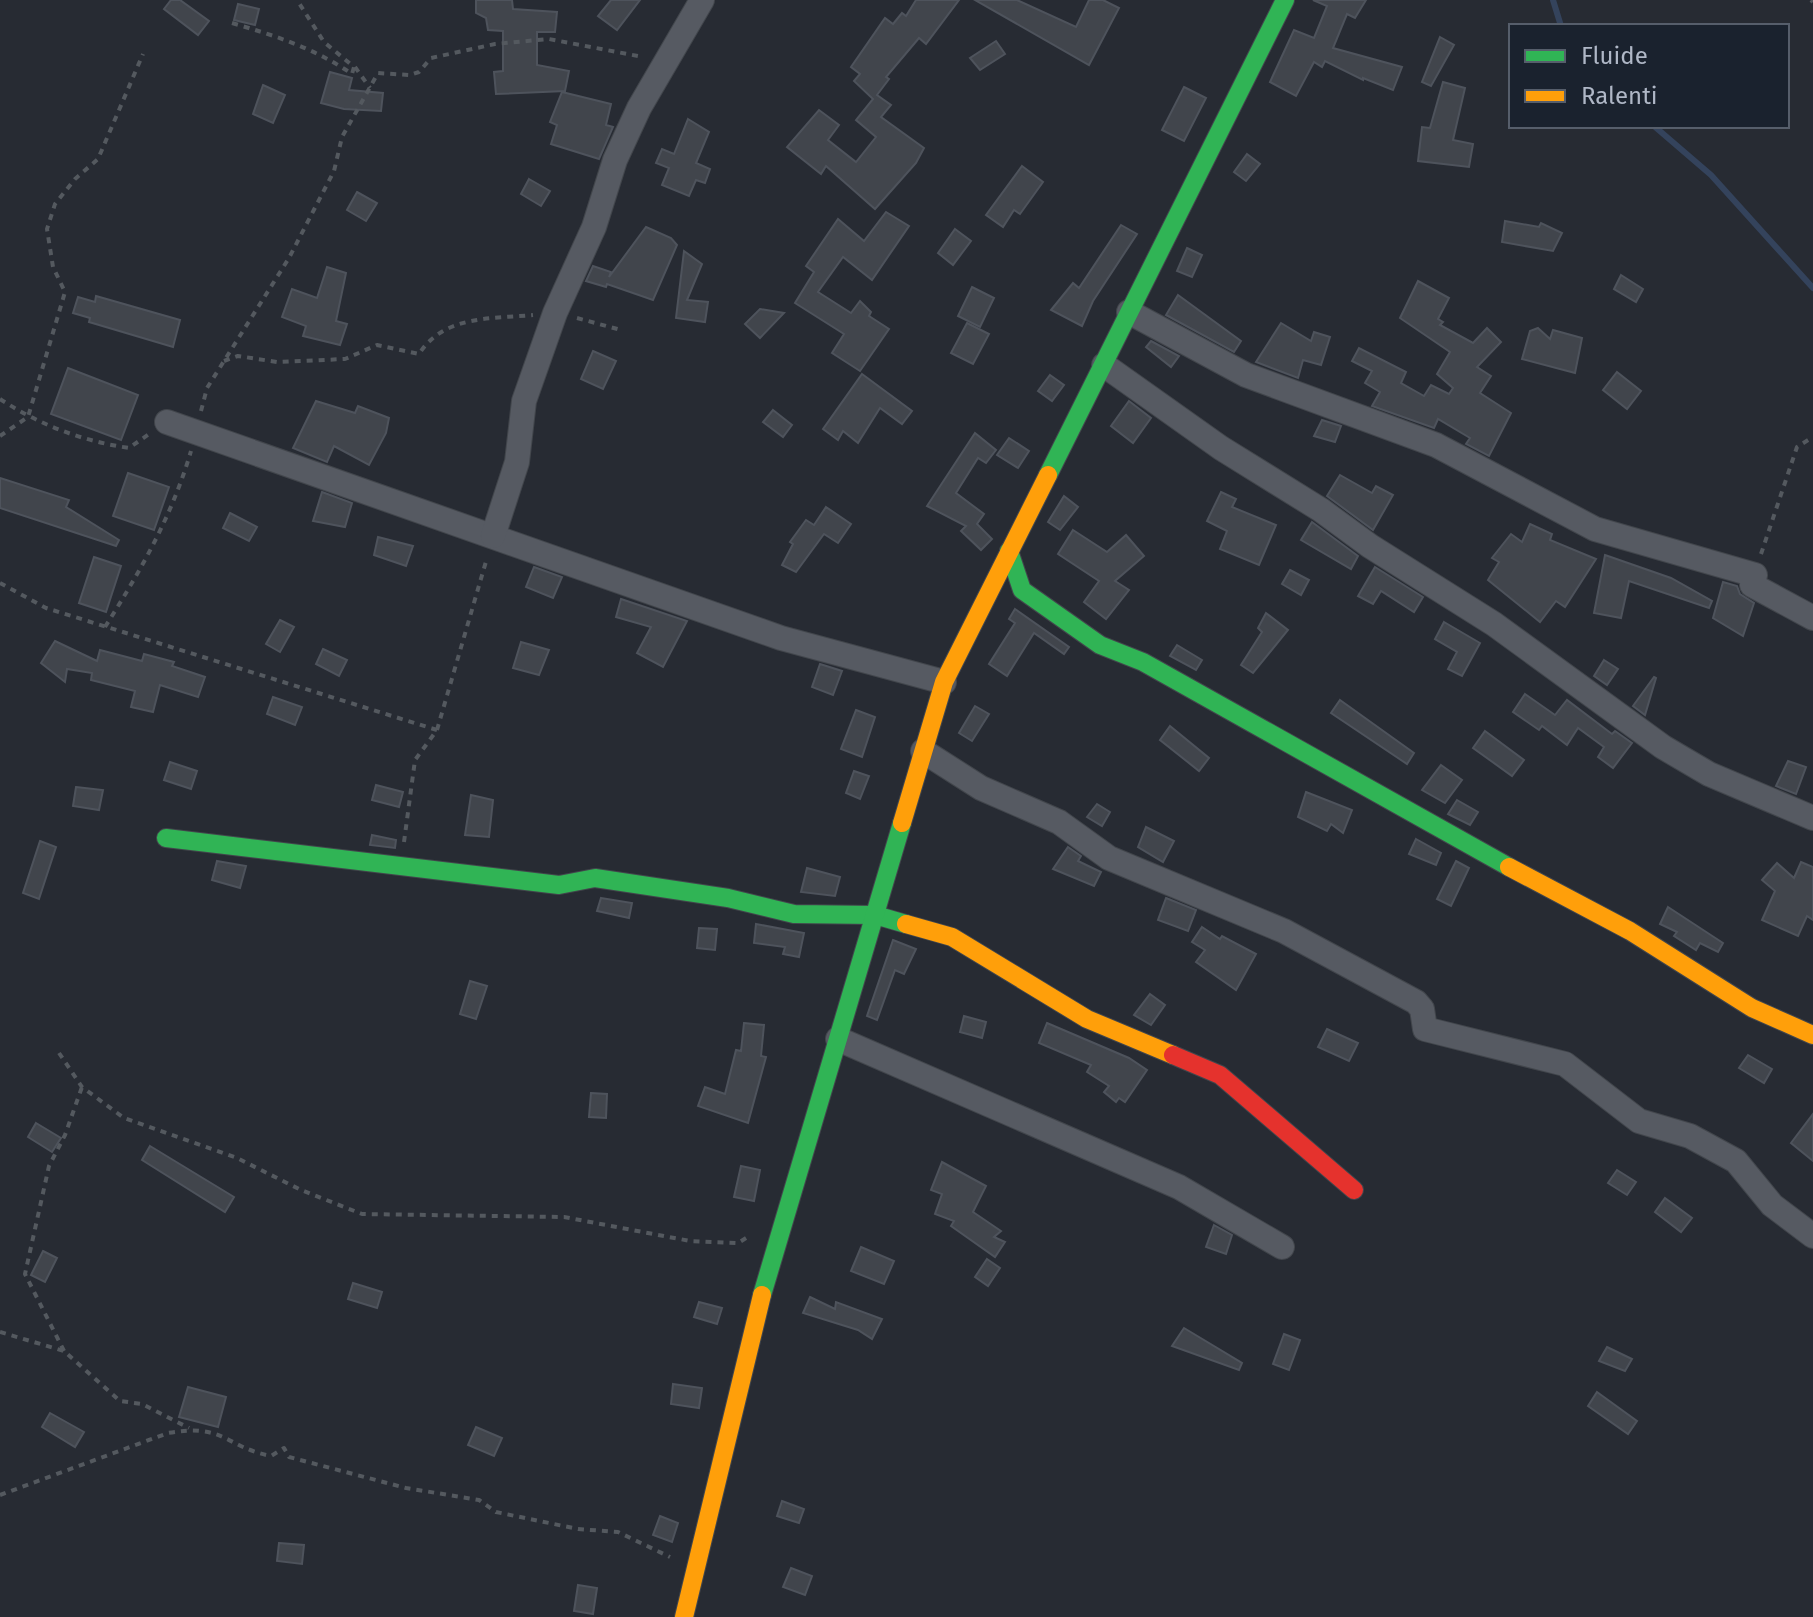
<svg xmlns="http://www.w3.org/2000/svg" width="1813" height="1617" font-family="'Fira Sans',sans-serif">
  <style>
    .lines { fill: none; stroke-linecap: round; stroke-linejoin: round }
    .stream { stroke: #34435c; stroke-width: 6 }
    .building { fill: #41454c; stroke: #4e535c; stroke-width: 2 }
    .street-casing { stroke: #42464c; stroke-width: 26 }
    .fast-casing { stroke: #42464c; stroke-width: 20 }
    .slow-casing { stroke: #42464c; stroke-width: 20 }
    .jam-casing { stroke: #42464c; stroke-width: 20 }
    .path { stroke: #54595f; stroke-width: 4; stroke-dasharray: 6 6; stroke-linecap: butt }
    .street { stroke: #565a62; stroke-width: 24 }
    .fast { stroke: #30b455; stroke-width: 18 }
    .slow { stroke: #ff9f0a; stroke-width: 18 }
    .jam { stroke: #e5322d; stroke-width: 18 }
  </style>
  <rect width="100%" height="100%" fill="#272b33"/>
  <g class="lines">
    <g class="stream">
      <path d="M1553,0L1561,26"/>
      <path d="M1654,126L1711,175L1813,288"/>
    </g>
  </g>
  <g class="building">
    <path d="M171,0H180L209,21L198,35L164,9Z"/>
    <path d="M476,0H512L513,9L557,12L555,32H537V65L569,71L565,91L496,94L494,72L503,71V31L488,30L486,18L476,13Z"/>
    <path d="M611,0H640L617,30L598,16Z"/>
    <path d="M916,0H959L926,44L919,38L886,77L889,79L877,95L891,105L881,117L924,148L916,163L875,209L826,166L821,174L787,147L819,110L839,125L828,140L856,162L876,137L856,120L873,99L854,81L860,74L851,67L885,18L893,24L902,13L906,16Z"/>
    <path d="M975,0H1017L1076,27L1089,0H1103L1119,8L1089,65Z"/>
    <path d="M1313,0H1366L1355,18L1347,14L1333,48L1402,67L1393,90L1363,78V80L1325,61L1322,67L1314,62L1296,96L1270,82L1294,30L1314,38L1327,6Z"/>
    <path d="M238,4L259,9L255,25L234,20Z"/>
    <path d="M1440,37L1454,45L1431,86L1422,82Z"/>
    <path d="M996,41L1005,54L980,70L970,58Z"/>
    <path d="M330,72L352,78L349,90L383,93L381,111L344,109L321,103Z"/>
    <path d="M1443,82L1465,88L1453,140L1473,144L1469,167L1418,161L1422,127L1430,128Z"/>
    <path d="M263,85L285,95L273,123L253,114Z"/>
    <path d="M1184,87L1206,98L1184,141L1162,130Z"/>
    <path d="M562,92L611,104L606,125L613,127L599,159L551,144L557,125L550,122Z"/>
    <path d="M688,119L709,132L696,163L710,169L705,183L696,180L689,196L662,185L669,168L656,163L662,149L674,154Z"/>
    <path d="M1247,154L1260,164L1246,181L1234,172Z"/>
    <path d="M1022,166L1043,182L1020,214L1014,210L1003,227L986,215Z"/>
    <path d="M529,179L550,191L541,206L521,194Z"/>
    <path d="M357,192L377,203L366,221L347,210Z"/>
    <path d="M886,212L909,226L872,280L843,257L818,292L851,313L860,301L871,312L869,316L889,329L860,371L832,353L844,334L795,303L814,272L806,266L838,219L864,241Z"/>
    <path d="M1505,221L1539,227L1541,223L1562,233L1553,251L1502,242Z"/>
    <path d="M1121,225L1137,234L1093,301L1082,326L1051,310L1073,283L1079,288Z"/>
    <path d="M646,227L671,238L677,245L653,300L607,284L606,287L586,281L593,266L611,272L609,277Z"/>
    <path d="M955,229L971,241L953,265L938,253Z"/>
    <path d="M1187,248L1202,255L1192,277L1177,271Z"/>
    <path d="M684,251L702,264L687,300L708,302L705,322L676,318Z"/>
    <path d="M327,267L346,273L336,321L347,324L340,345L303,336L306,326L282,317L292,289L317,298Z"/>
    <path d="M1621,275L1643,289L1636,302L1614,289Z"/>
    <path d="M1418,281L1449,298L1438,319L1443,322L1440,325L1473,343L1487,328L1501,342L1477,367L1491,376L1480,393L1511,413L1489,456L1466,444L1470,438L1438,419L1434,428L1372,406L1380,392L1365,383L1372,371L1352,361L1359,348L1406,372L1401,383L1424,396L1431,385L1449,394L1453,388L1437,374L1450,352L1400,318Z"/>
    <path d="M972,287L994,298L980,327L958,316Z"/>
    <path d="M1178,295L1241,341L1234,352L1166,315Z"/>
    <path d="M96,296L180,320L173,347L89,322L90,318L73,313L78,297L95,302Z"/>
    <path d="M760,309L784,313L760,338L745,324Z"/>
    <path d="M967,323L989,334L973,364L951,353Z"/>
    <path d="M1281,323L1311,341L1314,332L1330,337L1321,365L1303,360L1298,378L1256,362Z"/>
    <path d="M1538,328L1550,339L1553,330L1582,338L1575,373L1522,359L1530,331Z"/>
    <path d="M1151,341L1179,356L1171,367L1146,347Z"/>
    <path d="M593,351L616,361L603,389L581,379Z"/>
    <path d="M68,368L138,395L121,440L51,414Z"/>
    <path d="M1617,372L1641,391L1627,409L1603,390Z"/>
    <path d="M862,374L912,411L902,424L880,408L858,443L843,431L838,440L823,429Z"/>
    <path d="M1050,375L1064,385L1052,401L1038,391Z"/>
    <path d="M316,401L355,413L358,406L389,418L386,433L369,465L334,446L327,462L293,448Z"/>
    <path d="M1129,401L1151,418L1133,443L1111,426Z"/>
    <path d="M773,410L792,425L783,437L763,422Z"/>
    <path d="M1322,420L1341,426L1335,442L1314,436Z"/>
    <path d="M975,433L996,450L986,463L978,458L956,493L984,514L977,524L992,539L981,550L961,531L966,526L927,506Z"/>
    <path d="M1009,438L1029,451L1018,468L997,455Z"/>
    <path d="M128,473L169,487L154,530L113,516Z"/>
    <path d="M1340,475L1372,493L1376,486L1393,495L1373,530L1327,496Z"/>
    <path d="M0,478L69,500L66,507L119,540L116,546L0,508Z"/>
    <path d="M322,492L352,503L345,527L313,521Z"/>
    <path d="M1221,492L1236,499L1232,507L1276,525L1259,565L1220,549L1227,531L1207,521Z"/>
    <path d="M1064,496L1078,507L1060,530L1048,522Z"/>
    <path d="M826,507L851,524L838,543L824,534L796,572L782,565L793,544L790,542L806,520L814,525Z"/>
    <path d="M230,513L257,527L249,541L223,528Z"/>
    <path d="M1312,522L1358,556L1351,569L1301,540Z"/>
    <path d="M1530,524L1552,534L1550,540L1596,559L1565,607L1556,601L1540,622L1488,580L1499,562L1492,558L1511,534L1522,542Z"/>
    <path d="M1073,530L1107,552L1126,535L1144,556L1115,581L1129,590L1106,619L1084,602L1099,581L1058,554Z"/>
    <path d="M378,537L413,546L406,566L374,555Z"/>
    <path d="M1605,555L1671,578L1712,601L1709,608L1629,581L1621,618L1594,613Z"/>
    <path d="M94,557L121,566L106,612L79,603Z"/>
    <path d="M534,567L562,577L553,598L526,587Z"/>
    <path d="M1375,567L1423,597L1414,612L1381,591L1373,604L1358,596Z"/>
    <path d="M1290,570L1309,580L1301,595L1282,584Z"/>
    <path d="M1723,582L1737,586L1740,594L1754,603L1743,636L1713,618Z"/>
    <path d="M621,599L687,621L663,667L637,653L651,627L616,617Z"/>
    <path d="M1015,609L1069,647L1064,654L1034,633L1007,676L989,664L1015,623L1009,619Z"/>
    <path d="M1266,613L1288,630L1253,673L1241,665L1262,632L1258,628Z"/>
    <path d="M280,620L294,627L280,652L266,644Z"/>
    <path d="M1444,622L1480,643L1462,676L1448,669L1457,652L1435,639Z"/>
    <path d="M55,641L97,661L100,650L142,661L144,654L174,662L172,666L205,677L198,697L160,685L153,712L131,707L135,691L91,680L92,673L67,669L65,682L41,663Z"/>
    <path d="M521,642L549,650L539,675L513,668Z"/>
    <path d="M1177,645L1202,660L1196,670L1170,656Z"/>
    <path d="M323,649L347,660L339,676L316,664Z"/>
    <path d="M1604,660L1618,669L1607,685L1594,676Z"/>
    <path d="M820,664L842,671L833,695L812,687Z"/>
    <path d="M1654,677L1656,678L1645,715L1633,706Z"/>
    <path d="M1525,694L1555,715L1567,700L1612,734L1615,731L1632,743L1613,768L1598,757L1604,747L1578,728L1567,745L1542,726L1539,730L1513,712Z"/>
    <path d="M273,697L302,707L295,725L267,714Z"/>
    <path d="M1340,700L1414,753L1407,764L1331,713Z"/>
    <path d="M975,706L989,714L972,741L959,733Z"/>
    <path d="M856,710L875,717L862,757L841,749Z"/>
    <path d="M1170,726L1209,758L1199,771L1160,740Z"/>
    <path d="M1485,731L1524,760L1512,776L1473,748Z"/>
    <path d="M1788,761L1806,767L1796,794L1776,786Z"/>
    <path d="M170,762L197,771L191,789L164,780Z"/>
    <path d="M1441,765L1462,780L1445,803L1422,790Z"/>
    <path d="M854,771L869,776L860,799L846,793Z"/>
    <path d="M376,785L403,792L399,807L372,800Z"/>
    <path d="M76,787L103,790L99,810L73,806Z"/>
    <path d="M1306,792L1352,810L1343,833L1331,824L1327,831L1298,817Z"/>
    <path d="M471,795L493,800L489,837L465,835Z"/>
    <path d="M1457,800L1478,812L1470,825L1448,814Z"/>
    <path d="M1097,804L1110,812L1102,826L1087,817Z"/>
    <path d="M1146,827L1174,841L1163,862L1138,847Z"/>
    <path d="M372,835L396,840L395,848L370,845Z"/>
    <path d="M1416,839L1441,853L1436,865L1409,854Z"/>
    <path d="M40,841L56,847L39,899L23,893Z"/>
    <path d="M1068,847L1081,856L1078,861L1101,872L1094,886L1053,869Z"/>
    <path d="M217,861L246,866L240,888L212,880Z"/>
    <path d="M1456,861L1469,868L1451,906L1437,899Z"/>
    <path d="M1801,862L1813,867V920L1807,916L1798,936L1762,920L1775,891L1762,880L1777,863L1794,878Z"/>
    <path d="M807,868L840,877L835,896L801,892Z"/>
    <path d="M601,898L632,903L629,918L597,911Z"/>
    <path d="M1166,898L1196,910L1188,931L1158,920Z"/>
    <path d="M1668,907L1723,943L1718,952L1700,943L1696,950L1674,936L1677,932L1660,924Z"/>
    <path d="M756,924L804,933L799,957L783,954L785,947L754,943Z"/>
    <path d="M1202,927L1220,939L1222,936L1256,954L1236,990L1196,962L1205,950L1192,942Z"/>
    <path d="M699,928L717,929L715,950L697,948Z"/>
    <path d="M893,940L916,949L904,974L895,970L877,1020L867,1016Z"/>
    <path d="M470,981L487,986L476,1019L460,1014Z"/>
    <path d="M1150,994L1165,1005L1151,1025L1134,1015Z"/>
    <path d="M964,1016L986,1022L982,1038L960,1032Z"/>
    <path d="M744,1023L764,1025L761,1056L766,1057L748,1123L698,1106L705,1087L725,1094L736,1050L741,1051Z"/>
    <path d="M1047,1023L1129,1058L1147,1070L1125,1102L1119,1098L1116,1102L1104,1092L1109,1086L1087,1072L1091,1065L1039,1043Z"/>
    <path d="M1327,1029L1358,1043L1349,1061L1318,1047Z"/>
    <path d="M1748,1055L1772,1069L1764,1083L1739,1068Z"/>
    <path d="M591,1093L607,1094L606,1118L589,1117Z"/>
    <path d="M1813,1114V1161L1791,1143Z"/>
    <path d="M36,1123L61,1138L52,1152L28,1137Z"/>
    <path d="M150,1146L234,1197L225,1212L142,1160Z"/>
    <path d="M942,1162L986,1186L973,1212L1001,1231L994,1237L1005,1242L995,1257L951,1226L954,1221L935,1214L942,1194L931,1190Z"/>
    <path d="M741,1166L760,1170L754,1201L734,1197Z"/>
    <path d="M1617,1170L1636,1182L1627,1195L1608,1183Z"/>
    <path d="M1665,1198L1692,1218L1681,1232L1655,1212Z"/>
    <path d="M1214,1225L1232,1235L1226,1254L1206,1247Z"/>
    <path d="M861,1247L894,1261L884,1284L851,1271Z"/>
    <path d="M43,1251L57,1258L45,1282L31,1275Z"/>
    <path d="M987,1259L1000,1268L988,1286L975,1277Z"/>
    <path d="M353,1283L382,1292L377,1308L348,1299Z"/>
    <path d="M810,1297L835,1309L836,1302L882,1319L872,1339L858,1330L803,1313Z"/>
    <path d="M699,1302L722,1308L717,1324L694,1317Z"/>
    <path d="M1184,1328L1242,1363L1239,1370L1172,1346Z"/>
    <path d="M1284,1334L1300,1340L1289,1370L1273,1364Z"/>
    <path d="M1607,1347L1632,1359L1625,1371L1599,1361Z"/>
    <path d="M673,1384L702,1388L699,1408L671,1404Z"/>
    <path d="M188,1387L226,1397L218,1427L179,1417Z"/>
    <path d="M1597,1392L1637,1421L1628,1434L1588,1406Z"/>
    <path d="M50,1413L84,1432L75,1447L42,1427Z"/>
    <path d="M476,1427L502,1438L494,1456L468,1445Z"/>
    <path d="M782,1501L804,1509L799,1523L777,1516Z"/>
    <path d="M660,1516L678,1523L672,1542L653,1535Z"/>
    <path d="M279,1543L304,1545L302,1564L277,1561Z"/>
    <path d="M791,1568L812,1576L805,1595L783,1587Z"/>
    <path d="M578,1585L597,1588L593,1614L574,1611Z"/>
  </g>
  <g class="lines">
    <defs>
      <g id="street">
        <path d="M1129,312L1246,375L1436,445L1595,529L1755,575L1752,585L1813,618"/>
        <path d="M1104,365L1221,448L1321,510L1370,546L1494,624L1663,747L1709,774L1813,818"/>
        <path d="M167,422L781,638L944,682"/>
        <path d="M493,536L517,462L524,401L555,313L594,227L615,160L639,108L702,0"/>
        <path d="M923,751L981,788L1059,822L1109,858L1284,931L1416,1002L1422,1009L1425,1029L1565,1064L1639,1121L1690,1136L1736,1161L1772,1205L1813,1236"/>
        <path d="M838,1039L1179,1187L1282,1247"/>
      </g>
      <g id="fast">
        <path d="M1048,475L1285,0"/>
        <path d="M1009,551L1022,590L1100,645L1143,662L1509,867"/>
        <path d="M166,838L559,885L595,878L728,898L794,914L875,915L906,924"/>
        <path d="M762,1295L902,823"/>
      </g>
      <g id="slow">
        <path d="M902,823L944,682L1048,475"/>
        <path d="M1509,867L1630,931L1752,1008L1813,1035"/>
        <path d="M906,924L952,937L1087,1019L1173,1055"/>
        <path d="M684,1617L762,1295"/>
      </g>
      <path id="jam" d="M1173,1055L1220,1075L1354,1190"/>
    </defs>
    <use href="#street" class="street-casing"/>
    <use href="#fast" class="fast-casing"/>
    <use href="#slow" class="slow-casing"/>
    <use href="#jam" class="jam-casing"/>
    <g class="path">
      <path d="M1811,0L1813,2"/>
      <path d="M232,23C276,36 314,48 352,74L354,67L324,42L297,0"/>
      <path d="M355,67L370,88"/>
      <path d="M577,318L621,330"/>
      <path d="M224,361L238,356L277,362L345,359L377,345L419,354C444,315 491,319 533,315"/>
      <path d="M0,399C40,425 82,441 129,448L152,432"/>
      <path d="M201,411L207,388L289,258L334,171L342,137L378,73L410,75L419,72L431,58L495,44L549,39L643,57"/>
      <path d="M0,436L28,417L65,292L53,267L47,229L55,204L75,179L98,159L143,54"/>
      <path d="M1761,554L1797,447L1813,437"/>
      <path d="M0,583L46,608L437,730"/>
      <path d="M105,627C141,570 172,516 191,451"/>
      <path d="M404,842L415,760L437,730L487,558"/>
      <path d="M59,1053L82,1087L124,1118L237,1158L301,1190L362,1214L564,1217L690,1241L738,1243L751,1235"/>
      <path d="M0,1332L64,1351L120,1401L142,1404L189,1428"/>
      <path d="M64,1351L25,1274L49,1166L65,1135L82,1087"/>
      <path d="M0,1495L168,1433C225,1423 225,1447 271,1456L284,1448L289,1457L406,1488L479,1500L496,1512L578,1529L618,1532L670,1557"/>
    </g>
    <use href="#street" class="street"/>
    <use href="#fast" class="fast"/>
    <use href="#slow" class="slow"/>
    <use href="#jam" class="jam"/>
  </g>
  <rect x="1509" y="24" width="280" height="104" fill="#1a222e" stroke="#565e6b" stroke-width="2"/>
  <rect x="1525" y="50" width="40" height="12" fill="#30b455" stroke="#565e6b" stroke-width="2"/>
  <text x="1581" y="64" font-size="24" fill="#afb7c6">Fluide</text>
  <rect x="1525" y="90" width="40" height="12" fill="#ff9f0a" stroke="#565e6b" stroke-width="2"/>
  <text x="1581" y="104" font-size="24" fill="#afb7c6">Ralenti</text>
</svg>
